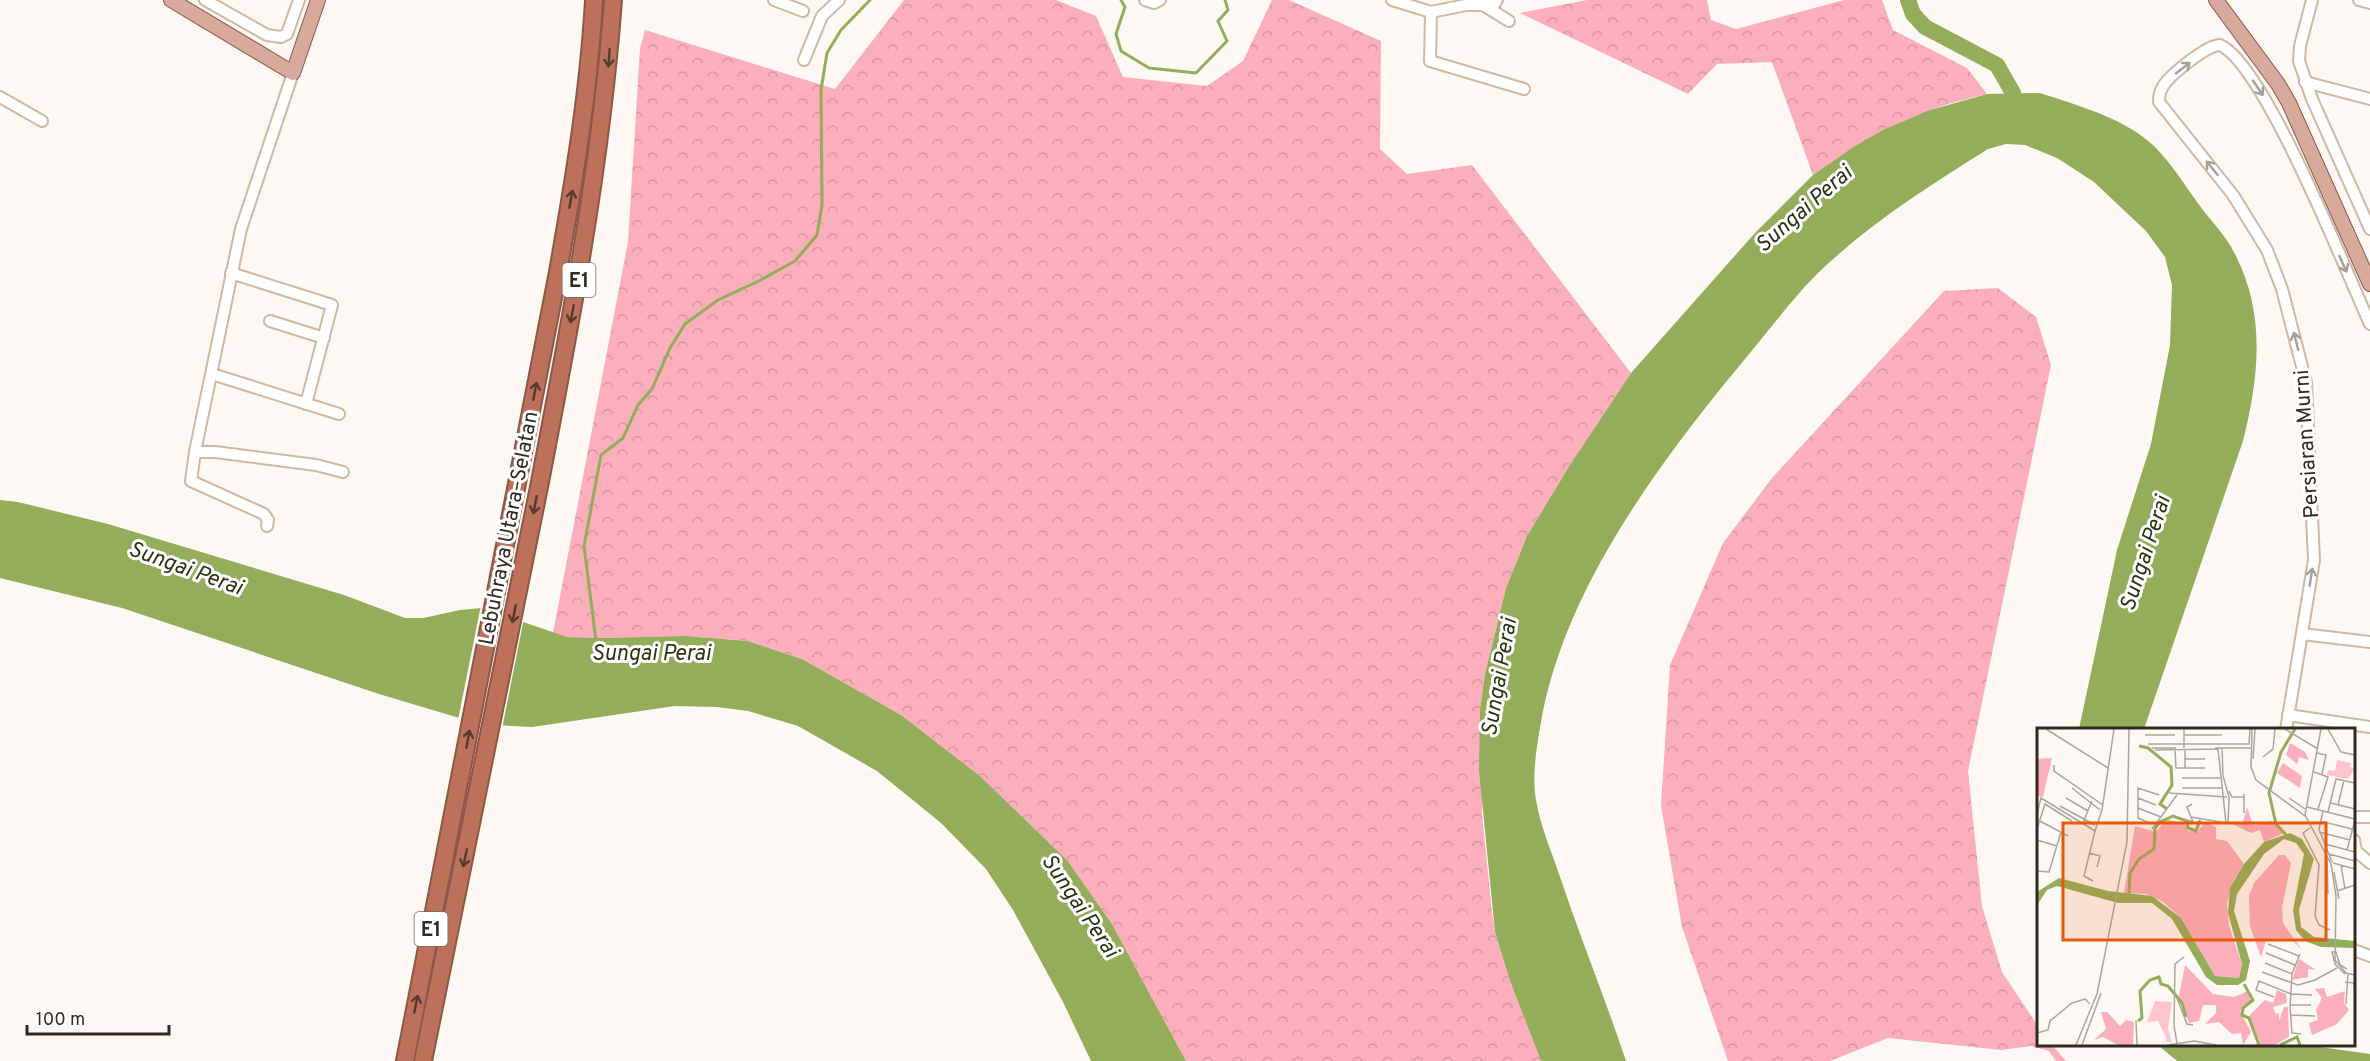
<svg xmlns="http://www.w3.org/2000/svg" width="2370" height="1061" font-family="Overpass,sans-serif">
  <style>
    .forest { fill: url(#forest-crowns) }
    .water { fill: #94ad5a }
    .pier { fill: #fdf8f3 }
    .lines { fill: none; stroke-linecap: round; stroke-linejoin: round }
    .stream { stroke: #94ad5a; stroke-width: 3 }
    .river { stroke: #94ad5a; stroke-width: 16 }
    .minor-casing { stroke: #d0b8a2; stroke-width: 14 }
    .major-casing { stroke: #8c5846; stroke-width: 16 }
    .highway-casing { stroke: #8c5846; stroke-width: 20 }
    .minor { stroke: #fff; stroke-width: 10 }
    .major { stroke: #d7aa9d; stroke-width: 14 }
    .highway { stroke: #bd715b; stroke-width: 16 }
    .oneway { stroke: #553b2f }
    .oneway2 { stroke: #a39f9b }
    .labels { text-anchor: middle; stroke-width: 6; stroke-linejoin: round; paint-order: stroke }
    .shield { fill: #fff; stroke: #706963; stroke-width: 1.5 }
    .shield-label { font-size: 20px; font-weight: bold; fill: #322920 }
    .street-label { font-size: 21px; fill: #322920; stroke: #fff }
    .water-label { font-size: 22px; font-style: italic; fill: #293410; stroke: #fff }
    .inset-river { fill: none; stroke: #94ad5a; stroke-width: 3 }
    .inset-road { fill: none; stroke: #aca59f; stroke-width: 1.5 }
    .view { fill: #e8590c; fill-opacity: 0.15; stroke: #e8590c; stroke-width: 3 }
    .inset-edge { fill: none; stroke: #322920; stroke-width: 3 }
  </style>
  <defs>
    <pattern id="forest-crowns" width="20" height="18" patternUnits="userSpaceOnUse" patternTransform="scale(1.5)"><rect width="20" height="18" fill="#fbaebc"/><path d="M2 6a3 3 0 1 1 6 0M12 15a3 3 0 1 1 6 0" fill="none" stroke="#d896a1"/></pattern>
  </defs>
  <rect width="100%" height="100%" fill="#fdf8f3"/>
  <g class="forest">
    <path d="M904,0H1056L1096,16L1123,77L1207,86L1243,61L1272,0H1289L1381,41L1380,149L1407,174L1472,165L1631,373L1568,468L1527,536L1506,588L1485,674L1482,814L1492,912L1495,932L1510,981L1541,1061H1186L1112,924L1067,860L980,776L901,715L802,659L748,641L686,636L599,638L567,637L553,633L628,242L640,48L645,30L835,89Z"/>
    <path d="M1587,0H1707L1711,20L1736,29L1844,0H1882L1893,30L1967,68L1987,94C1918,109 1870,135 1813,175L1772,62L1717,64L1688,94L1520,13Z"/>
    <path d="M1998,288L2036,317L2051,365L1968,771L1982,906L2002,972L2038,1026V1044L2052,1045L2066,1061H2056L2049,1051L2031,1046L2001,1050L1888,1038L1830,1061H1728L1682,927L1661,806L1670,665L1723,543L1772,478L1944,291Z"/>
  </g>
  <g class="water">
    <path d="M2040,93C2079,106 2125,118 2155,147C2172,164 2186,187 2200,206C2211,221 2227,237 2235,254C2266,314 2259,377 2243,441L2144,729H2079L2117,550L2151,444L2170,345L2172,285L2165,257L2146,231L2094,182L2057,158L2025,145L2006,144L1988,149C1934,183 1878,218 1831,261C1802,286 1779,318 1754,348C1665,455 1562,588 1540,728C1536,751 1532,777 1536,800C1540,825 1551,850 1559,874C1580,937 1605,998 1626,1061H1541L1510,981L1495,932L1479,770L1480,711L1485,674L1506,588L1527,536L1568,468L1631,373L1754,234L1813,175L1852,148L1883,130L1927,111L1987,94Z"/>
    <path d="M0,500L18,502L108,524L344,595L405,618H423L460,610L482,608L567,637L599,638L686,636L748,641L802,659L901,715L980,776L1067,860L1112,924L1186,1061H1091L1063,1002L1013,910L986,869L941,823L877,771L798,726L748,711L717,707L675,706L532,727L496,725L456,717L379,694L122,608L0,578Z"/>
    <path d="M2158,1045H2306L2370,1054V1061H2177Z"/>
  </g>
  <path class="pier" d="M481,605L504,608L524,618L502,729L458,720Z"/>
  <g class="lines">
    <g class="stream">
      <path d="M1121,0L1125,7L1116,34L1121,51L1149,68L1196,73L1227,41L1218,21L1228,10L1225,0"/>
      <path d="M596,641L584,546L601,455L623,438L638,405L652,389L670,348L685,324L718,300L759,281L795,261L817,235L822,205L821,90L827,53L841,30L870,0"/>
    </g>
    <path class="river" d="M1908,0L1913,14L1925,27L1997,65L2013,93L2016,114"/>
    <defs>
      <g id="minor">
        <path d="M205,0L267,35L281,37L287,34L299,0"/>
        <path d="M774,0L803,11"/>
        <path d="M1145,0L1154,3L1160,0"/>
        <path d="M1392,0L1431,12L1466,5H1494L1497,0"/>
        <path d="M2312,0L2300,46L2299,61L2312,99L2370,229"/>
        <path d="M2359,0L2370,3"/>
        <path d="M1483,5L1509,21"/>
        <path d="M1431,12L1430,61L1524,89"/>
        <path d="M804,60L822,16L839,0"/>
        <path d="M2305,82L2370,99"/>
        <path d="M0,97L42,121"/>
        <path d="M231,273L332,305L306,404"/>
        <path d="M270,321L324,338"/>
        <path d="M212,374L339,414"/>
        <path d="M195,452H215L316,465L343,472"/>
        <path d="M267,526L268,520L264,514L191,481L195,452L241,229L293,73"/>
        <path d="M2302,634L2370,642"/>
        <path d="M2288,715L2370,727"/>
        <path d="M2286,730L2314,560L2306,382L2282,289L2267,250L2233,195L2159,102C2159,97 2159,93 2162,88C2168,76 2207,45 2220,45C2265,65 2346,272 2370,324"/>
        <path d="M2354,817H2370"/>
        <path d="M2354,840L2356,851L2370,863"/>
        <path d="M2354,950L2370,956"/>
      </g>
      <g id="major">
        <path d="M171,0L293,73L318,0"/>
        <path d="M2216,0L2278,84L2289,103L2370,284"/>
      </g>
      <g id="highway">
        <path d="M405,1061L558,272C574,181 589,91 594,0"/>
        <path d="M423,1061C462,870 502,679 539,487C570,326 601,164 613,0"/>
      </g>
    </defs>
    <use href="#minor" class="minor-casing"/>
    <use href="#major" class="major-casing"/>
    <use href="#highway" class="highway-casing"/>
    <use href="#minor" class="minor"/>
    <use href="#major" class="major"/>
    <use href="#highway" class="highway"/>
  </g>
  <defs><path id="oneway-shaft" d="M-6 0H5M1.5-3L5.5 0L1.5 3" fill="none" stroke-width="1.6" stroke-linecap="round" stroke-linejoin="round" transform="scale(1.5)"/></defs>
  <g class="oneway">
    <use href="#oneway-shaft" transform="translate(609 58) rotate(94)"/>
    <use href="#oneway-shaft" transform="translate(571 199) rotate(-80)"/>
    <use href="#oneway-shaft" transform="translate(572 314) rotate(101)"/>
    <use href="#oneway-shaft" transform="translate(535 391) rotate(-79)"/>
    <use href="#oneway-shaft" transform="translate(535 505) rotate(101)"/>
    <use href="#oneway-shaft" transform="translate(514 614) rotate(101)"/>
    <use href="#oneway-shaft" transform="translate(468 739) rotate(-79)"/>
    <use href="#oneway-shaft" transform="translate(465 858) rotate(102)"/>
    <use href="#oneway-shaft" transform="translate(416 1004) rotate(-79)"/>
  </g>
  <g class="oneway2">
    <use href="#oneway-shaft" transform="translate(2183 68) rotate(-38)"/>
    <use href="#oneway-shaft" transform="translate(2258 88) rotate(56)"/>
    <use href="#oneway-shaft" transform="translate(2212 168) rotate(-129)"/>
    <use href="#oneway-shaft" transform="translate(2343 264) rotate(66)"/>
    <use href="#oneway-shaft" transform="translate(2296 341) rotate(-104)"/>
    <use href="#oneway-shaft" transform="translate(2311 577) rotate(-81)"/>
  </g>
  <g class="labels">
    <g class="shield">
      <rect x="562.5" y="263" width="33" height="34" rx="4.5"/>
      <rect x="414.5" y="912" width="33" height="34" rx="4.5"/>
    </g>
    <g class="shield-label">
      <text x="579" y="287">E1</text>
      <text x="431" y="936">E1</text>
    </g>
    <g class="street-label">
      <text transform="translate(2306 444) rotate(-94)" y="7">Persiaran Murni</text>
      <text transform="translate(508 528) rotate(-79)" y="7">Lebuhraya Utara–Selatan</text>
    </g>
    <g class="water-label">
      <text transform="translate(1803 208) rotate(-41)" y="8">Sungai Perai</text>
      <text transform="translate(2144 553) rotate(-72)" y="8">Sungai Perai</text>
      <text transform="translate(186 567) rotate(20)" y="8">Sungai Perai</text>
      <text x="651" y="660">Sungai Perai</text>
      <text transform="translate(1498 677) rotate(-80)" y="8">Sungai Perai</text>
      <text transform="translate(1081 905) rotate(56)" y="8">Sungai Perai</text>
    </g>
  </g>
  <g transform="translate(2037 728)">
    <rect width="318" height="318" fill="#fdf8f3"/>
    <path d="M118,273L135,274L131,300L135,316L128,312L130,311L121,293L110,294Z" fill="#ffc4ce"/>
    <path d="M253,15L268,24L272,32L262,29L260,36L249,27ZM15,30L6,69L0,68V31ZM246,35L265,48L263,60L240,45ZM210,79L216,97L235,93L247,105L227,114L223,102L214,105L195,96L206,94ZM129,91L148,96L151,103L160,104L168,94L179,99V111L190,113L207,136L196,154L190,176L192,198L205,236L202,250L178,248L144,190L126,174L109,166L87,165L98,98L119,104ZM242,127H248L254,135L245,180L246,195L265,222L254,211L236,210L229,213L224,229L213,198L212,168L217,155ZM262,231L279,242L271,241V249L255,252ZM148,237L176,266L197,269L211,263L215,275L203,283L214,304L206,317L204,305L195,306L182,294L168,296L179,285V277H166L162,293L152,295L142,268ZM287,260L290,269L308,263L307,275L312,282L300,296L275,307L272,295L281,292L279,282L285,270L278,261ZM240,262L249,266L250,275L236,279L239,286L242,285V293L247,279H251L252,309L238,317H224L212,288L228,272L236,275ZM64,284H70L83,298L89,292L97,294L96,317H81L66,309L57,312L69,301Z" fill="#fbaebc"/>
    <path d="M300,32L314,35L313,39L318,40L311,51L290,47L291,42L298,43Z" fill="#ffc4ce"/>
    <path d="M253,105L265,111L277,131L262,182L264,199L277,209L318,213V220L284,219L268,213L259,202L256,182L267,126L259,115L247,111L227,126L200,166L197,183L213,233L209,252L201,257H180L169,249L135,191L115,175H81L20,158L10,162L0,177V164L22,150L71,163L115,168L144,190L178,248L202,250L205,236L191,185L193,160L207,136L227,114Z" fill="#94ad5a"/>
    <path class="inset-river" d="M102,18L111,20L134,39L135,57L123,76L130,81M250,108L239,96L232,65L244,24L258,1M92,166L93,145L102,131L117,121L118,100L123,94L136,88L150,93L151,100L159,103L163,92M207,256L216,272L206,280L205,287L212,290L222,317M101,293L105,290L103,263L113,252L122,249L124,256L131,258L145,275L149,289M243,317L260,309L263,317"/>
    <path class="inset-road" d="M9,1L71,40M215,1L214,39L219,52L268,88M248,1L281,21M284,1L268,87L294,136L299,168L298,232L309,245L318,247M291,1L304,24L318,27M108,7H138M147,7H185M111,16H212L213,1M115,20H139M147,20V1M178,20H214M185,20L186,48L192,69L191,95M118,22L181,21L189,95M138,22L139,40H168M148,22V40M280,25L289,27L285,46M226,29L236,21L238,1M148,31H168M216,31L218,1M17,37V43L66,77M277,44L291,49L281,81M145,50H183M35,60L63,82M145,60H186M192,63L195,69H207M132,65L190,69M207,66V85M29,70L51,83M101,70L119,77M252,70L268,81M294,75L318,81M301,77L307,52M23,78L58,97M270,79L318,91M101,80L124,89M286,83L282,101L295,134M291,84L299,51L318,55M0,86L4,70L58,103L65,82L77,1M154,89L189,95M147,91L156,94L150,79L155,76M1,92L31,108M283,93L315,101M46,95L55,73M115,96L101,90V60L122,67M273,100L266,105L282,137L278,188L282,197L293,202M0,101L8,76L35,93M115,101L140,67M282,104L313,112M0,112L20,118M288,116L318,124M310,122L318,92M52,125L63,128L60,139M292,126L318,133M290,132L291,166M296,135L318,141M304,137L308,161M0,143L12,144L24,104M297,144L302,171M56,153L47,148L58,103M300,163L318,157M231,216L262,228M229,225L258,237M263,226L255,246L253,280L255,305L264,306M228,235L255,246M225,244L261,257L278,252L300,240M308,246L298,236L295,224H299L303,237L310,241M308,254L317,255L318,269M237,269L219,262L222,253L254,266L275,267M140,270L150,296L156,297M309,276L311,246M253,277H274M254,287L278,288M99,292L100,317M0,305L11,302L13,293L35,275L48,271L53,276M140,315L137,298L138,236L147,229M39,317L60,266L90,114L92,1M45,317L64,265M132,317L157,313L179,317"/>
    <path class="view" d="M26,95H289V212H26Z"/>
    <rect width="318" height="318" class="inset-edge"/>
  </g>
  <path d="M27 1025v9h142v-9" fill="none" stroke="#322920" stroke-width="3"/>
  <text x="36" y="1025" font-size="18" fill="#322920" stroke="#ffffff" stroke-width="4.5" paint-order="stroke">100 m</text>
</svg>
